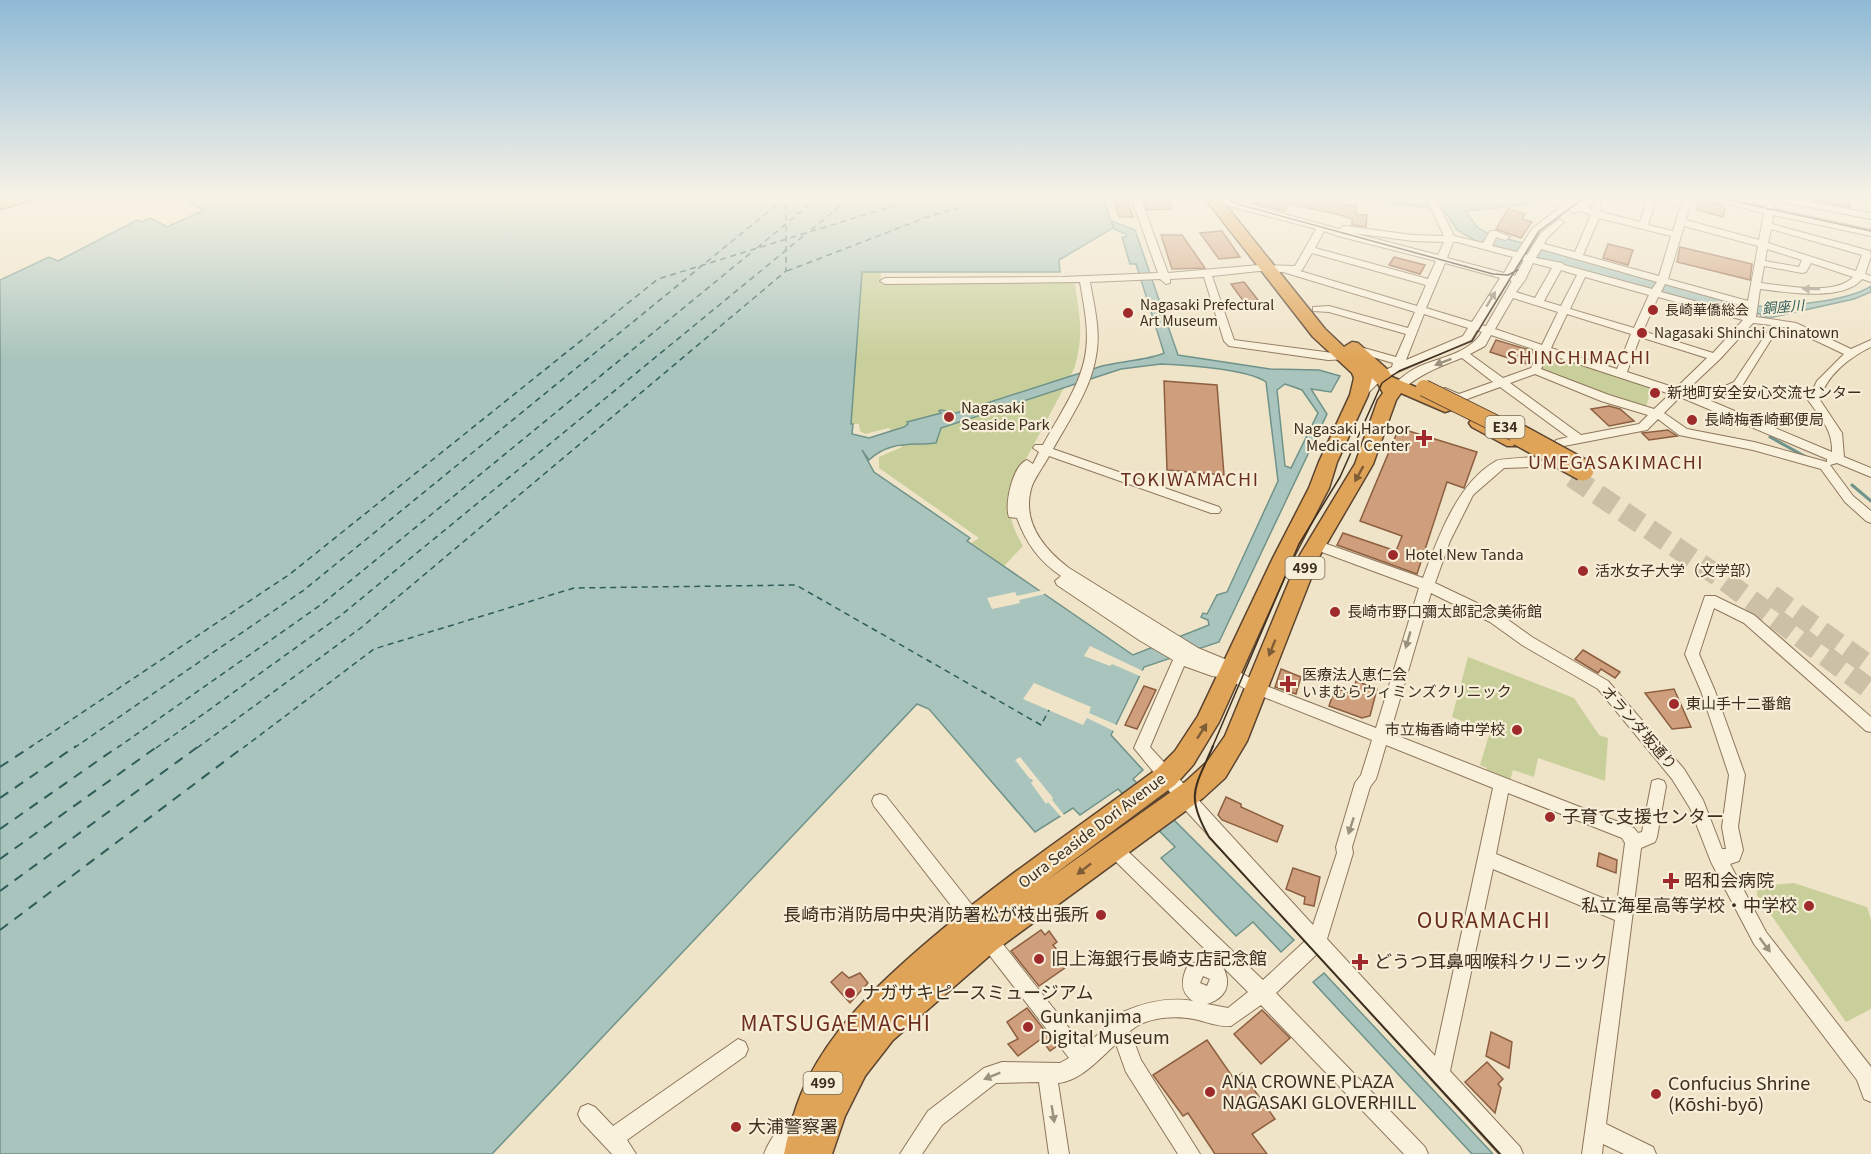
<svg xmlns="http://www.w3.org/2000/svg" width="1871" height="1154" font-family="Georgia,'Noto Sans JP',serif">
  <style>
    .green { fill: #c9cf9b }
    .water { fill: #a9c4bc; stroke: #6f938a; stroke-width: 1.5; fill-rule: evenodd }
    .pier { fill: #f0e4c8 }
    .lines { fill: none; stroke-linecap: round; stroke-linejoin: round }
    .stream { stroke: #6f938a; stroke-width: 3 }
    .ferry-far1 { stroke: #2f5d5a; stroke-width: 1.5; stroke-dasharray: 6 4.5; stroke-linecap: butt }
    .ferry { stroke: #2f5d5a; stroke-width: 2; stroke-dasharray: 10 8; stroke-linecap: butt }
    .building { fill: #cf9f7d; stroke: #8d5f41; stroke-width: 1.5 }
    .highway-tunnel { stroke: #ccc0a6; stroke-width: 21; stroke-dasharray: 21 10; stroke-linecap: butt }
    .minor-casing { stroke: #8d765c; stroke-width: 2 }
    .highway-casing { stroke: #5b4430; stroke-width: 3 }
    .minor { fill: #faf1dc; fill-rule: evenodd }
    .highway { fill: #e0a458; fill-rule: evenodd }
    .tram-far1 { stroke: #3d2e20; stroke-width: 1.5 }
    .tram { stroke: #3d2e20; stroke-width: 2 }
    .highway-bridge-far1-casing { stroke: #5b4430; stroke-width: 18; stroke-linecap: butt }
    .highway-bridge-casing { stroke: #5b4430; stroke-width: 24; stroke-linecap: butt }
    .highway-bridge-far1 { stroke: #e0a458; stroke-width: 16 }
    .highway-bridge { stroke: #e0a458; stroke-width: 21 }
    .oneway { fill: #9c907e }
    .oneway2 { fill: #7e5d36 }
    .poi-dot { fill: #9e2a2b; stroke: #f7eed8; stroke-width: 2 }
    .labels { text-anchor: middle; stroke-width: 4.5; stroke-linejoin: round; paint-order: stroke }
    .far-poi-label { font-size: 14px; fill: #3d2e20; stroke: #f7eed8; text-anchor: start }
    .far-water-label { font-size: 14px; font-style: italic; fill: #2f5d5a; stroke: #f7eed8 }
    .shield { fill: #f7eed8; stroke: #756857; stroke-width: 1.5 }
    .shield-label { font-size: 14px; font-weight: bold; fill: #3d2e20 }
    .poi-label { font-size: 15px; fill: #3d2e20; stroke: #f7eed8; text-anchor: start }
    .street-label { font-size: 15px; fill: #3d2e20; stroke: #f7eed8 }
    .quarter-label { font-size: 18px; letter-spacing: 1.5px; fill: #6b2e1e; stroke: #f7eed8 }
    .near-poi-label { font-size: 18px; fill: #3d2e20; stroke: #f7eed8; text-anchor: start }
    .near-quarter-label { font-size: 21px; letter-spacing: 1.5px; fill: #6b2e1e; stroke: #f7eed8 }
  </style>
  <rect width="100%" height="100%" fill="#f0e4c8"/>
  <g class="green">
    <path d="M862,272H881V282L1067,281L1075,285C1080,317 1084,337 1074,369L1009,491C1008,513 1012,528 1023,546L1004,566L971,543L979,538L879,468V457L902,447L889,428L865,434L860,431L859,424H851Z"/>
    <path d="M1551,355L1652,386L1646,407L1540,370L1546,356Z"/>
    <path d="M1468,657L1574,698L1599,735L1608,738L1605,781L1538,758L1534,777L1513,770L1510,781L1486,771L1487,768L1480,765L1490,732L1452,717Z"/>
    <path d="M1794,883L1867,907L1871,920V1009L1846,1022L1757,895V886Z"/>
  </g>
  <g class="water">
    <path d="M197,197H1103L1113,228L1059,260L1060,272H862L851,424H853L852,434L869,438L904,427L908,424L907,422L941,413L939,411L941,410L956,413L1102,366C1118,362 1153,359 1164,353L1136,264H1130L1122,237H1126V234L1114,229L1112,221L1135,230L1178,355L1270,369L1319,370L1340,376L1331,392L1311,389L1327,414L1219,642L1144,667L1111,735L1143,770L1133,779L1294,940L1281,952L1253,922L1236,936L1161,858L1175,847L1118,789L1080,815L1073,808L1035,832L929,709L917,704L492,1154H0V280L49,257L58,261L137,220L141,222L151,218L167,227L204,210L187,202ZM1161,364C1185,365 1248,369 1266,382L1278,481L1227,592L1217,595L1207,614L1203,613L1201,617L1208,620L1209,625L1133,655L967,541L970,538L874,472L862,450L869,460C890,440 911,446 936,443L941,428L1121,369ZM1285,384L1302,390L1318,413L1291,468L1285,466L1277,390Z"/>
    <path d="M1349,197H1559L1514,206L1465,211L1478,228L1487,233L1743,305C1773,309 1847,302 1871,286V292L1854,299L1773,317H1762L1760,314L1723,309L1476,241L1457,230L1444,210Z"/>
    <path d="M1324,973L1493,1154H1472L1313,982Z"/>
  </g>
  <g class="pier">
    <path d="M1043,590L1045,594L1019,600L1020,603L992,609L987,598L1015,592L1017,596Z"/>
    <path d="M1090,646L1145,672L1142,677L1112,664L1110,666L1084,656Z"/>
    <path d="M1034,683L1091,707L1089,713L1119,726L1116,732L1087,718L1083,725L1023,699Z"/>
    <path d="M1020,757L1053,798L1052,800L1065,816L1062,818L1048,802L1046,804L1031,783L1033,781L1032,779H1030L1015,760Z"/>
  </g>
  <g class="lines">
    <g class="stream">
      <path d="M1770,437L1808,458"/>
      <path d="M1852,485L1871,501"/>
    </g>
    <g class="ferry-far1">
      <path d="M811,230L851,197"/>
      <path d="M757,248L818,197"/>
      <path d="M787,271L930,216L998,197"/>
      <path d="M29,748L290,574L658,279L893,206L912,197"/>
      <path d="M74,748L304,590L785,198"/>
      <path d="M117,748L322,604L753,251"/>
      <path d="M156,748L340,616L807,233"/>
      <path d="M197,748L362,627L786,271V197"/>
      <path d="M243,748L374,649L574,588L796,585L1041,725L1049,710"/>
    </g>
    <g class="ferry">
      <path d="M0,767L32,746"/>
      <path d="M0,798L76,746"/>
      <path d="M0,829L119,746"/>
      <path d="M0,859L158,746"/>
      <path d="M0,891L199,746"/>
      <path d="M0,930L245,746"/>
    </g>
  </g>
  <g class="building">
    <path d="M1113,197H1126L1133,217H1119Z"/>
    <path d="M1143,197H1167L1172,209L1147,210Z"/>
    <path d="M1258,197H1331L1342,200L1341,204L1357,206L1356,214L1367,215L1366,227L1352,225V219L1340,215L1290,204L1284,211L1253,203Z"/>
    <path d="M1795,197H1847L1850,207Z"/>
    <path d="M1698,200L1723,205L1725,209L1723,217L1697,210Z"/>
    <path d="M1508,209L1525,214L1522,219L1532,222L1521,238L1496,229Z"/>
    <path d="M1222,231L1240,257L1219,259L1200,233Z"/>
    <path d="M1161,235H1182L1205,268L1172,269Z"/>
    <path d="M1608,244L1633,250L1628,265L1603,258Z"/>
    <path d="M1680,247L1752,264L1750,280L1677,262Z"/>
    <path d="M1394,257L1425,265L1420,274L1389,265Z"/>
    <path d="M1244,282L1258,300L1244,302L1231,284Z"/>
    <path d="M1496,340L1533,351L1527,364L1490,352Z"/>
    <path d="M1164,381L1217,385L1224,475L1167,470Z"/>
    <path d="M1609,406L1620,409L1634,421L1609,426L1591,409Z"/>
    <path d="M1399,428L1477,452L1464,488L1447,482L1417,574L1337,545L1343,533L1396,551L1402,536L1360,521Z"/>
    <path d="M1668,430L1677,436L1649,440L1642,433Z"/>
    <path d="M1583,650L1620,672L1615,678L1601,669L1598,673L1575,659Z"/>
    <path d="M1281,669L1301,677L1296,694L1275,687Z"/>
    <path d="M1356,681L1377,689L1370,716L1362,718L1329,706L1335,688L1352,694Z"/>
    <path d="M1144,686L1156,690L1137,729L1125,725Z"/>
    <path d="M1674,689L1691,727L1672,729L1645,693Z"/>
    <path d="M1226,797L1241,804V807L1283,826L1277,842L1222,820L1218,815Z"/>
    <path d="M1599,853L1617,860L1616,873L1597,866Z"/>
    <path d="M1293,868L1320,877L1314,906L1304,904L1305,897L1286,889Z"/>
    <path d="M1041,930L1045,935L1049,931L1057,942L1053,945L1069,965L1039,986L1011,951Z"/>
    <path d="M842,972L849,978L860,973L868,983L850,1003L831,982Z"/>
    <path d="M1027,1008L1057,1046L1050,1051L1041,1039L1018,1056L1008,1044L1018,1039L1007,1022Z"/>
    <path d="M1262,1010L1290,1038L1261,1064L1234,1034Z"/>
    <path d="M1491,1032L1512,1042L1509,1068L1486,1056Z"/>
    <path d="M1207,1040L1234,1079L1242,1073L1275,1119L1252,1134L1267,1154H1215L1188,1113L1183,1116L1153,1075Z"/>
    <path d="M1487,1062L1503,1079L1498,1084L1501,1088L1495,1113L1465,1082Z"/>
  </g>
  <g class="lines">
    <g class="highway-tunnel">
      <path d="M1572,477L1724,580L1871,690"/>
      <path d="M1771,595L1871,667"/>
    </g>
    <defs>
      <g id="minor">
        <path d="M0,197H5L0,202Z"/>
        <path d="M1131,197H1140L1168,273L1259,265L1295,266L1316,229L1229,206L1210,197H1223L1339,229L1344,226L1413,235L1444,236L1426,197H1435L1454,236L1483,243L1490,231H1496L1510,237L1505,240L1496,237L1492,246L1517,252L1532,229L1573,197H1583L1539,233L1525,255H1527L1541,233L1559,219L1564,222L1548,237L1544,244L1575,252L1591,215L1580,211L1574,213L1569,210L1588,197H1599L1586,207L1592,209L1594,203H1600L1601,212L1640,222L1648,197H1657L1648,225L1673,231L1683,197H1692L1686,220L1759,240L1764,213L1700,197H1718L1765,207L1770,203L1775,206L1774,209L1871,230V236L1773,215L1772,224L1870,251L1871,256L1865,274L1871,276V282L1862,279C1843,302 1787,292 1760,289L1756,317L1796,323L1851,349L1871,340V347C1850,357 1825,376 1820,400L1842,433L1844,457L1871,468V477L1837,463L1830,465L1853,496L1871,511V523L1866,521L1845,502L1821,469L1753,450L1679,435L1658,419L1647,430L1564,446L1556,461L1532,467L1504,468L1473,495L1450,541L1435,583L1500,614L1532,637L1608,681L1684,769L1703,800L1722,849H1726L1722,827L1729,775L1701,691L1685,654L1705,596H1715L1754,615L1871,717V732L1866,731L1744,623L1714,608L1699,654L1715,691L1745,775L1738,827L1743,850L1739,861L1730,864L1766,932L1871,1067V1102L1864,1099L1857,1080L1754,944L1711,862L1690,808L1672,779L1598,689L1522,645L1490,622L1431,593L1390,733L1634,828L1638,833L1642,832L1652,781L1658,779L1664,781L1666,786L1657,837L1655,842L1641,848L1606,1124L1653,1147L1656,1154H1624L1603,1144L1602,1154H1582L1615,920L1493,869L1450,1071L1520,1147L1523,1154H1499L1317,954L1276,993L1425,1147L1428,1154H1404L1261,1005L1231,1026C1218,1027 1207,1022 1194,1019C1174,1015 1146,1017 1130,1031L1141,1060L1200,1154H1178L1126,1072L1116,1044C1100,1058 1081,1081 1058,1083L1069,1154H1049L1039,1082L996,1083L942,1125L922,1154H900L928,1111L984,1068L1002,1062L1060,1063L1069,1058L874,806L872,801L874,796L880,794L886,796L1084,1047L1123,1012C1146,1002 1168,997 1193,1001C1180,992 1181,980 1187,967L1204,958L1219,963L1105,851L1103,846L1105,841L1111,838L1117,841L1263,980L1305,941L1178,802L1134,748L1173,660L1139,640L1057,585L1055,581L1061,576C1039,561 1026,543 1017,518L1009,517C1004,504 1013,465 1027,460L1033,464L1039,452L1033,448L1035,445H1043C1058,417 1079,388 1085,357C1090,332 1084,306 1080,282L885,284L880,281L885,278L1063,277L1158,273ZM1599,218L1671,236L1659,276L1583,255ZM1684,226L1758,246L1748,301L1668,279ZM1771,229L1862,255L1856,271L1768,243ZM1324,231L1338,236L1436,261L1428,279L1315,248ZM1353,233L1413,241L1444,242L1438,255ZM1453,242H1457L1513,257L1504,273L1447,258ZM1541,249L1657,282L1652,289L1564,265L1562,263L1536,258ZM1767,249L1802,260L1799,267L1765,261ZM1312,253L1426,285L1417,306L1300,271L1302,270ZM1522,260H1524L1515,276L1512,275ZM1445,263L1500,278L1472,322L1426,308ZM1533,263L1552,268L1535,298L1516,292L1525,280ZM1811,263L1853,277C1835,296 1786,286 1761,283L1764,266L1802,273L1806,272ZM1561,270L1577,275L1561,306L1544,301ZM1259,271L1283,272L1415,312L1408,328L1329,306L1313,307V311L1329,312L1406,334L1396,357L1353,345L1349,346V350L1393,363L1392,367L1374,375L1355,392V398H1363L1382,379L1471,340L1477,330L1482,332C1469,354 1440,357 1418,367C1406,373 1397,381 1388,390V396H1396C1415,376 1436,368 1462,358L1493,382L1459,394L1445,388L1441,390V394L1459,402L1500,387L1568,437L1556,440L1548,455C1536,458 1502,458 1496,461C1457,483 1438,538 1423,578L1321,542H1311L1309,545L1311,548L1419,588L1376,728L1261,684L1234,669L1227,660L1198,648L1069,568C1044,549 1022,523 1031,489C1034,478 1044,466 1049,456L1211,513H1219L1221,510L1219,507L1053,449C1069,420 1091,389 1096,356C1101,331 1094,306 1090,282L1160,279L1166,284L1170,283V279L1204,277L1224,341L1229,346L1328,360L1348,359V355L1234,340L1212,276ZM1585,277L1649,295L1634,328L1570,309ZM1509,280L1512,281L1486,326L1481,325ZM1665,284L1747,307L1746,315L1661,292ZM1658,297L1743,320L1713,353L1643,331ZM1513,298L1558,312L1542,345L1495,329ZM1424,314L1468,328L1463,336L1406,360ZM1567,314L1631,334L1617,369L1551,348ZM1753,323L1772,325L1734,382L1701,397L1686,391L1720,359ZM1782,327L1789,328L1844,354L1817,381L1808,400C1820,417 1833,430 1832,452L1711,401L1742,386L1772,338ZM1491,335L1539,351L1531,368L1503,378L1470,354L1485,346ZM1640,337L1707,358L1676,388L1627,372ZM1548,354L1670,394L1654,409L1609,395L1541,369ZM1535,374L1601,401L1648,415L1639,424L1581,435L1510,383ZM1680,397L1827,459V462L1754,442L1687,429L1664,413ZM1184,666L1212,676L1226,678L1251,692L1372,740L1361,775L1355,783L1336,847L1337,853L1313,925L1150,747ZM1386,745L1493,788L1435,1056L1327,939L1353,853L1352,847L1370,787L1376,779ZM1508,793L1622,838L1625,843L1617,904L1496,854ZM1223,967L1248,992L1228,1008L1207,1004C1226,998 1232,985 1223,967ZM1203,976L1210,979L1207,986L1200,983Z"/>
        <path d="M1758,197H1780L1871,213V219Z"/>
        <path d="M738,1039L745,1042L748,1049L745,1056L627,1140L636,1154H612L581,1121L578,1114L581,1107L588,1104L595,1107L613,1126Z"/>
        <path d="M801,1111L808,1114L811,1121L808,1128L785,1154H764C770,1138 785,1118 801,1111Z"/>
      </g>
      <g id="highway">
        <path d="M11,197H34L32,200L0,209V201Z"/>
        <path d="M1204,197H1219L1325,329L1344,347L1352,342L1358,343L1388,370L1392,377L1451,402L1454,406L1451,410L1445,412L1401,393L1396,400L1373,464L1320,555L1247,741L1225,778L1203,798L996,950L893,1040L865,1076L845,1116L832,1154H784C790,1126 796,1102 809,1077C838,1021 885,978 932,938C1003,877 1082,825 1157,769L1175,751L1198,716L1273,558L1309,488L1319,462L1350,395L1354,378L1352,373L1313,337ZM1372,378L1378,384L1383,393L1378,400L1355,464L1300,555L1225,736L1207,762L1185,782L1044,882L1175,785L1193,765L1219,722L1293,558L1329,488L1337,462L1368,395Z"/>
        <path d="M1478,417L1521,438L1523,442L1521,446H1507L1472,427L1469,423L1472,419Z"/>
      </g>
    </defs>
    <use href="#minor" class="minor-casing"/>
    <use href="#highway" class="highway-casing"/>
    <use href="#minor" class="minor"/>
    <use href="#highway" class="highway"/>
    <g class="tram-far1">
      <path d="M1221,197L1241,205L1493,274L1508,275L1518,270"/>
      <path d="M1715,197L1871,231"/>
      <path d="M1212,748L1299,544L1340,477L1382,383L1399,371L1472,341L1539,231L1585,197"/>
    </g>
    <path class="tram" d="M1213,746C1195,788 1185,795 1209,837L1500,1154"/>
    <defs>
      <path id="highway-bridge-far1" d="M1424,388L1521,436"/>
      <path id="highway-bridge" d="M1519,435L1583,470"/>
    </defs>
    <use href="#highway-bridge-far1" class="highway-bridge-far1-casing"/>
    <use href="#highway-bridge" class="highway-bridge-casing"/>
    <use href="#highway-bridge-far1" class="highway-bridge-far1"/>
    <use href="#highway-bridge" class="highway-bridge"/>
  </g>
  <defs><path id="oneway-solid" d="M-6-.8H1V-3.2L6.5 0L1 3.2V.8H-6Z" transform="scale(1.5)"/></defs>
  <g class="oneway">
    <use href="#oneway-solid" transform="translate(1811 289) rotate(-179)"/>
    <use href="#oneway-solid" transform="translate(1491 299) rotate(-59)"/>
    <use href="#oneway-solid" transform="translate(1443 362) rotate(159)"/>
    <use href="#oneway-solid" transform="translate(1408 640) rotate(106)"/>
    <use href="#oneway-solid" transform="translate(1351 826) rotate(108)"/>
    <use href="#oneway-solid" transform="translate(1765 945) rotate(53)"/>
    <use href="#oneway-solid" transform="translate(992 1076) rotate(158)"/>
    <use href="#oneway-solid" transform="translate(1053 1114) rotate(81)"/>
  </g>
  <g class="oneway2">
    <use href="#oneway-solid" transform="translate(1359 474) rotate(119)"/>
    <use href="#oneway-solid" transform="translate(1272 648) rotate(112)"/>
    <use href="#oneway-solid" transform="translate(1202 731) rotate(-57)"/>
    <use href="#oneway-solid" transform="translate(1084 869) rotate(142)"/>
  </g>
  <linearGradient id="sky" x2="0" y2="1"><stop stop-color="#8fbad6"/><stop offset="0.55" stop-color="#f8f3e6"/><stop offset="1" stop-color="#f8f3e6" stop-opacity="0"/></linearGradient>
  <rect width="1871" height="359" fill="url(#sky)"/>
  <g class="poi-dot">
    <circle cx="1653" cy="310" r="6"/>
    <circle cx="1128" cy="313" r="6"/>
    <circle cx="1642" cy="333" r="6"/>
    <circle cx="1655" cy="393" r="6"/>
    <circle cx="949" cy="417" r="6"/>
    <circle cx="1692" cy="420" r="6"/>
    <path d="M1421 429h6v6h6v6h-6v6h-6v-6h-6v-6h6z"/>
    <circle cx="1393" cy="555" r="6"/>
    <circle cx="1583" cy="571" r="6"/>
    <circle cx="1335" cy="612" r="6"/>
    <path d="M1285 675h6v6h6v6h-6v6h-6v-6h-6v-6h6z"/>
    <circle cx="1674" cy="704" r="6"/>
    <circle cx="1517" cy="730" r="6"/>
    <circle cx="1550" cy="817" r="6"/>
    <path d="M1668 872h6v6h6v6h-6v6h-6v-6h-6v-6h6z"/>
    <circle cx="1809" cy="906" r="6"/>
    <circle cx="1101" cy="915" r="6"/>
    <circle cx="1039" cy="959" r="6"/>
    <path d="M1357 953h6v6h6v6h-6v6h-6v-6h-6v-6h6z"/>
    <circle cx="850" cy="993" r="6"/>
    <circle cx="1028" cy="1027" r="6"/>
    <circle cx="1210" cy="1092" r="6"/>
    <circle cx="1656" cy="1094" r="6"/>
    <circle cx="736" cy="1127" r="6"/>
  </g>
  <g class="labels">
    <g class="far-poi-label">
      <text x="1140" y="310">Nagasaki Prefectural<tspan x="1140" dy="16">Art Museum</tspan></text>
      <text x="1665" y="315">長崎華僑総会</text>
      <text x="1654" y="338">Nagasaki Shinchi Chinatown</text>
    </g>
    <g class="far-water-label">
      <text transform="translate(1783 307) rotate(-5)" y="5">銅座川</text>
    </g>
    <g class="shield">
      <rect x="1485.5" y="416" width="39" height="22" rx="4.5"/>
      <rect x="1285.5" y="557" width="39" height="22" rx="4.5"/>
      <rect x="803.5" y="1072" width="39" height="22" rx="4.5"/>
    </g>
    <g class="shield-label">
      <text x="1505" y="432">E34</text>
      <text x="1305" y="573">499</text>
      <text x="823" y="1088">499</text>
    </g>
    <g class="poi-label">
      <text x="1667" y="398">新地町安全安心交流センター</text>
      <text x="961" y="413">Nagasaki<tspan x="961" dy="17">Seaside Park</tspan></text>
      <text x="1704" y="425">長崎梅香崎郵便局</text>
      <text x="1410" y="434" text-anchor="end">Nagasaki Harbor<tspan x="1410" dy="17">Medical Center</tspan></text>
      <text x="1405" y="560">Hotel New Tanda</text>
      <text x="1595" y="576">活水女子大学（文学部）</text>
      <text x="1347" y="617">長崎市野口彌太郎記念美術館</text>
      <text x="1302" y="680">医療法人恵仁会<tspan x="1302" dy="17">いまむらウィミンズクリニック</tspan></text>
      <text x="1686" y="709">東山手十二番館</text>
      <text x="1505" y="735" text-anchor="end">市立梅香崎中学校</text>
    </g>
    <g class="street-label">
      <text transform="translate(1639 728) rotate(49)" y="5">オランダ坂通り</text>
      <text transform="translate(1092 831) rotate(-37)" y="5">Oura Seaside Dori Avenue</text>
    </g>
    <g class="quarter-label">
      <text x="1579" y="364">SHINCHIMACHI</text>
      <text x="1616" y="469">UMEGASAKIMACHI</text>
      <text x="1190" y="486">TOKIWAMACHI</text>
    </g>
    <g class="near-poi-label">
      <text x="1562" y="823">子育て支援センター</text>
      <text x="1684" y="887">昭和会病院</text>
      <text x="1797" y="912" text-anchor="end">私立海星高等学校・中学校</text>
      <text x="1089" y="921" text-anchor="end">長崎市消防局中央消防署松が枝出張所</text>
      <text x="1051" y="965">旧上海銀行長崎支店記念館</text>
      <text x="1374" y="968">どうつ耳鼻咽喉科クリニック</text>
      <text x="862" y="999">ナガサキピースミュージアム</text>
      <text x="1040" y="1023">Gunkanjima<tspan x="1040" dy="21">Digital Museum</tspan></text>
      <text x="1222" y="1088">ANA CROWNE PLAZA<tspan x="1222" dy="21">NAGASAKI GLOVERHILL</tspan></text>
      <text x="1668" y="1090">Confucius Shrine<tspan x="1668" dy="21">(Kōshi-byō)</tspan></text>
      <text x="748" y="1133">大浦警察署</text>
    </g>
    <g class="near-quarter-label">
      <text x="1484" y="928">OURAMACHI</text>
      <text x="836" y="1031">MATSUGAEMACHI</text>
    </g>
  </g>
</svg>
